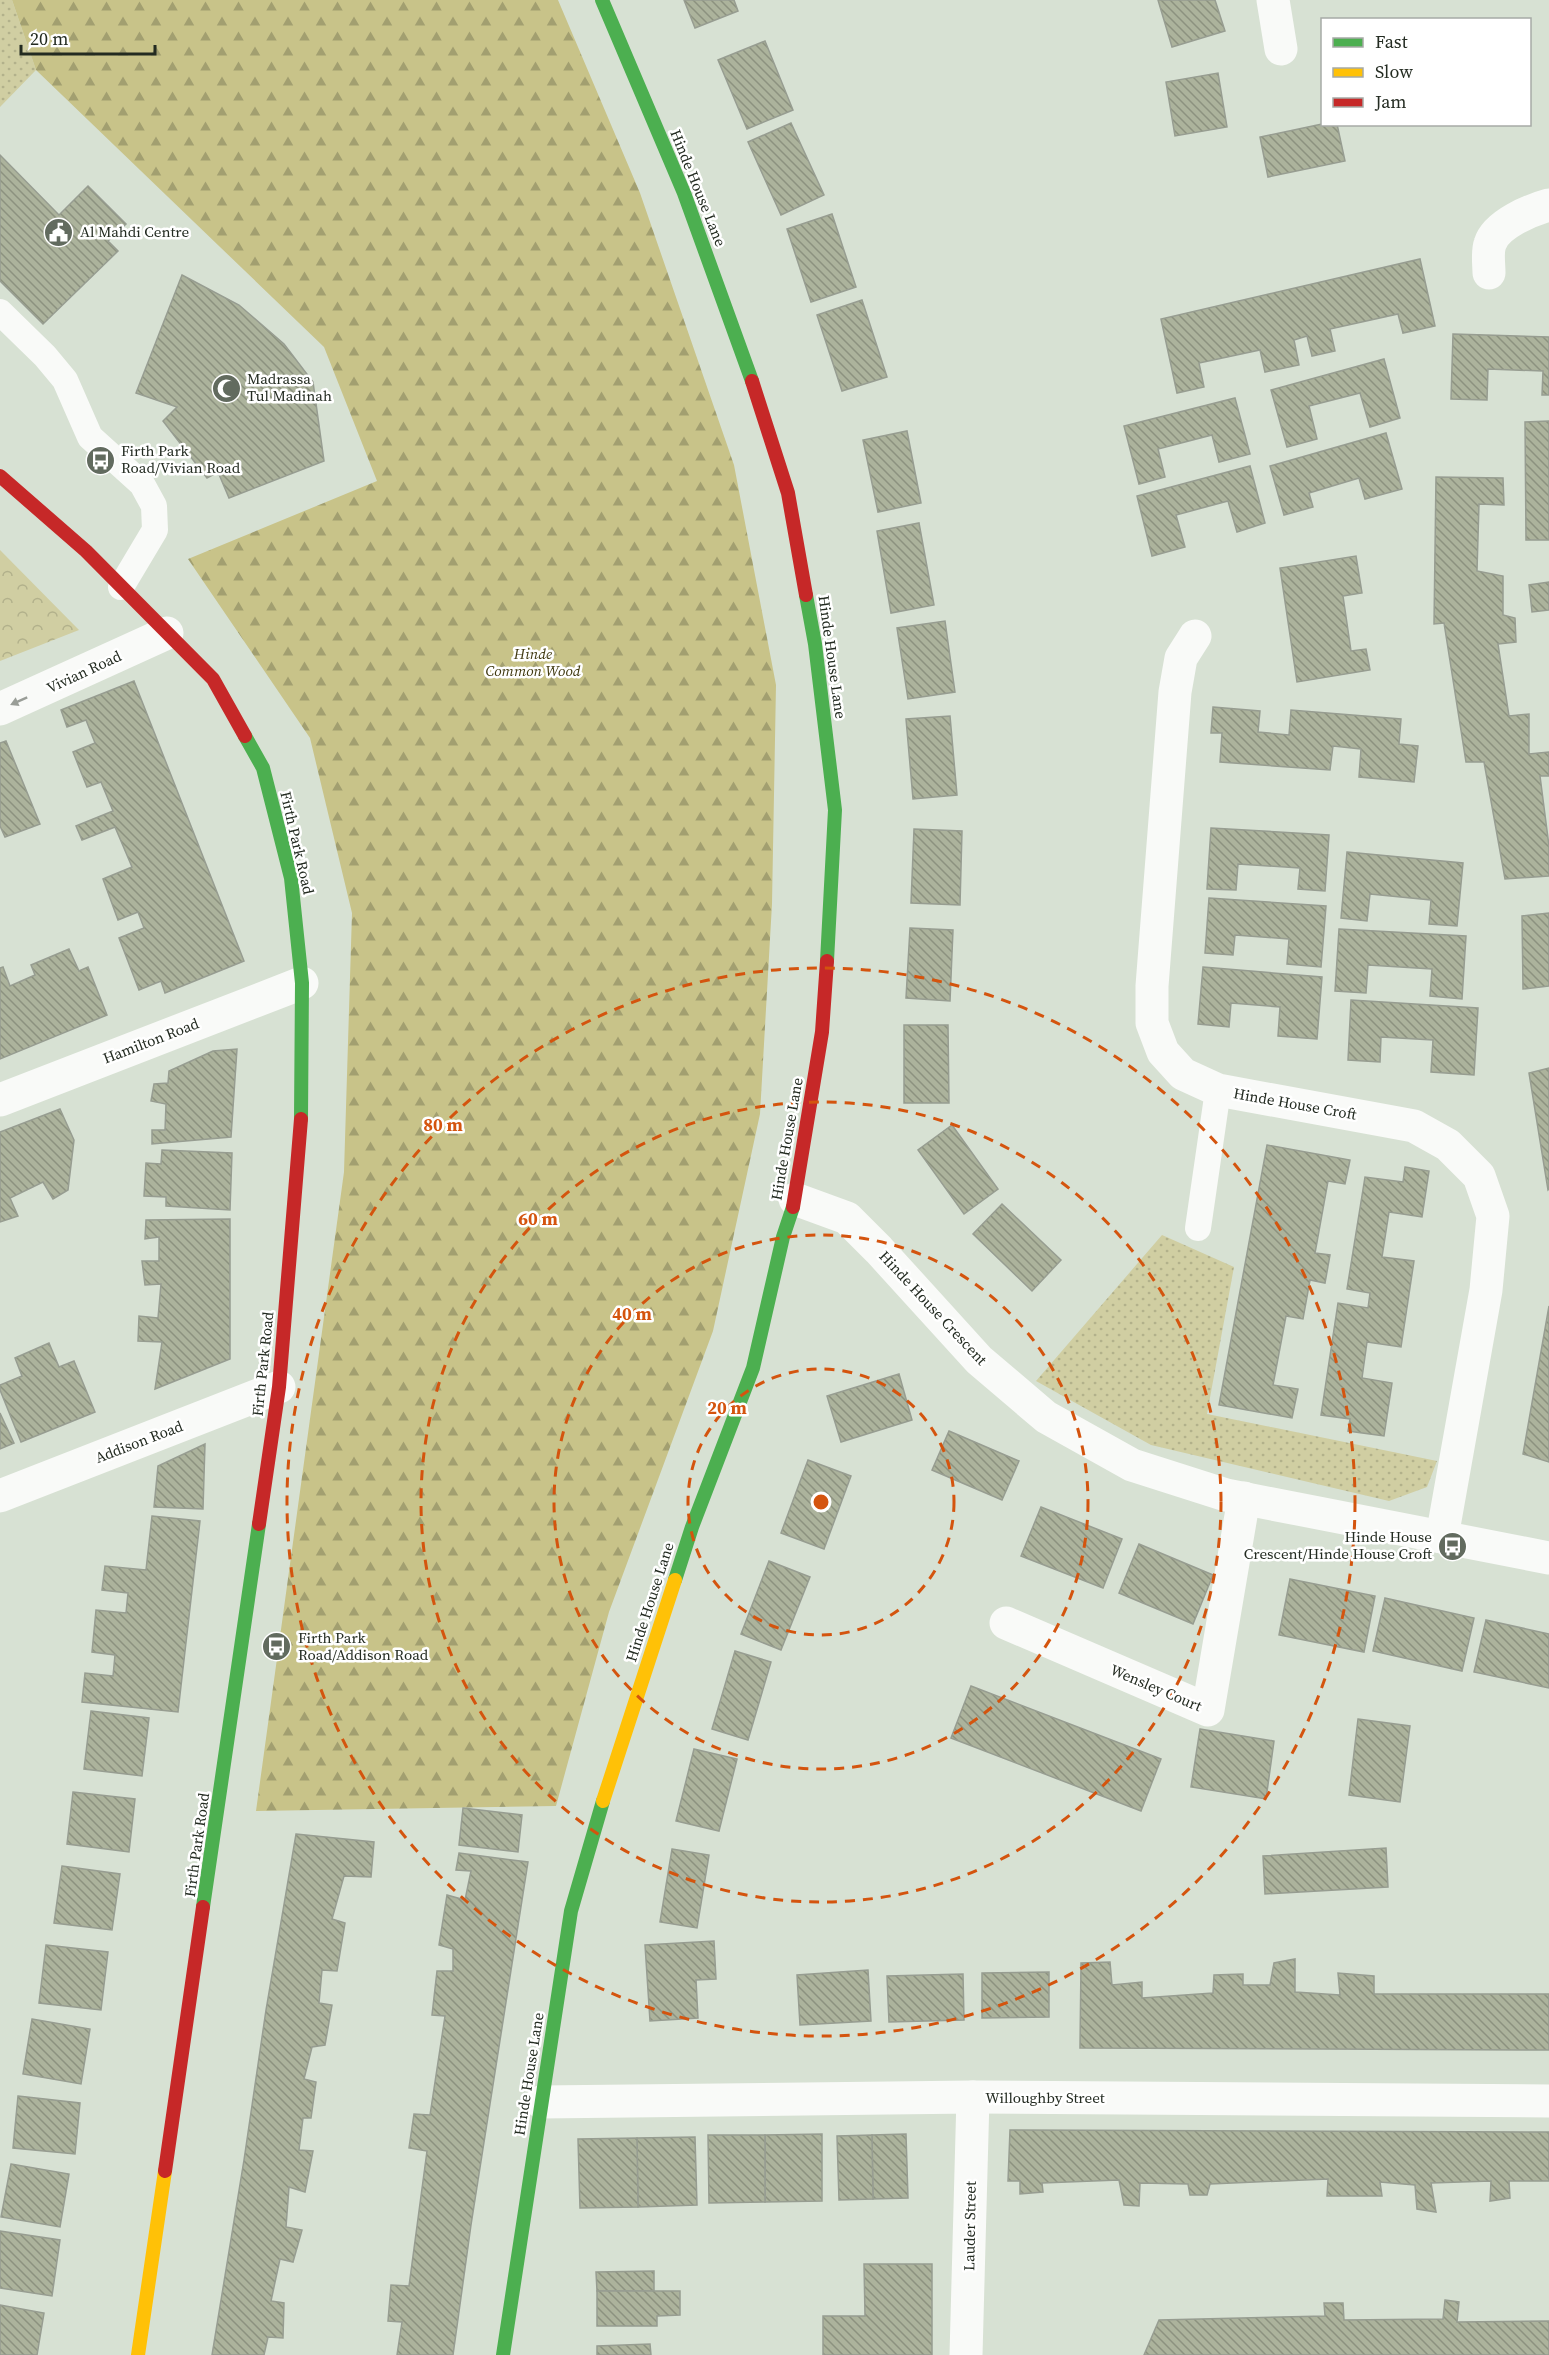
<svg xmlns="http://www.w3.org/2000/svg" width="1549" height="2355" font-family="'Source Serif 4',serif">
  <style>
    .grass { fill: url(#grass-dots) }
    .forest { fill: url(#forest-firs) }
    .park { fill: url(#park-crowns) }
    .building { fill: url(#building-back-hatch); stroke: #979d91; stroke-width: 1.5 }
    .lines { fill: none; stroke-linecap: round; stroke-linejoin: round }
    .lane { stroke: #f9faf8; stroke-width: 26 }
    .street { stroke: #f9faf8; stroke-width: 33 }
    .fast { stroke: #4caf50; stroke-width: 14 }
    .slow { stroke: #ffc107; stroke-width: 14 }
    .jam { stroke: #c62828; stroke-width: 14 }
    .oneway { fill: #999d97 }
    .ring { fill: none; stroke: #d4540e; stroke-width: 3; stroke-dasharray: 10 8 }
    .labels { text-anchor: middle; stroke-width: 5; stroke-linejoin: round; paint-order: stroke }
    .street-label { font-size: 15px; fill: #232b21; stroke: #fff }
    .poi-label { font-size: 15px; fill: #232b21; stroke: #fff; text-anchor: start }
    .park-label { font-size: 15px; font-style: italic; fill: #403910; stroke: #fff }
    .centre { fill: #d4540e; stroke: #fff; stroke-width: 3 }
    .ring-label { font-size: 18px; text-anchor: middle; font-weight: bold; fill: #d4540e; stroke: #fff; stroke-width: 5; stroke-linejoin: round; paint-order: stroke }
  </style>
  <defs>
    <pattern id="grass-dots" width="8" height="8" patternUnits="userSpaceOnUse" patternTransform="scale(1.5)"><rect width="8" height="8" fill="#d0cea2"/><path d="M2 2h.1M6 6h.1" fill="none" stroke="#b2b18b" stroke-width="1.8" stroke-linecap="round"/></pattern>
    <pattern id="forest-firs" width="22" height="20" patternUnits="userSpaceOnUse" patternTransform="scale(1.5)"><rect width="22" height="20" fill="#c8c389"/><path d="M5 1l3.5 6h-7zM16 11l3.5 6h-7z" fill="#a29f70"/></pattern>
    <pattern id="park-crowns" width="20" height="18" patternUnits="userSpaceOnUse" patternTransform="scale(1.5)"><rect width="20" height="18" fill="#d0cea2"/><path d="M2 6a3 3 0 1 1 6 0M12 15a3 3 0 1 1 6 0" fill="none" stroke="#b2b18b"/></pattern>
    <pattern id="building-back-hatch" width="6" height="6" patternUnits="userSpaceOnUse" patternTransform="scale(1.5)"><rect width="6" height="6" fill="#acb39c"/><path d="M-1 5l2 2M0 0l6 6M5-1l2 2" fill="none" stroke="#8c927f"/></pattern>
  </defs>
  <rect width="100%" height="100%" fill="#d7e1d3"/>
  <g class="grass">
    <path d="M0,0H12L36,70L0,107Z"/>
    <path d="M1162,1235L1234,1267L1207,1414L1437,1461L1427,1487L1389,1501L1151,1445L1036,1381Z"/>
  </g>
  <path class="forest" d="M12,0H558L640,193L734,465L776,685L772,904L760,1114L713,1331L609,1612L556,1806L256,1811L344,1172L352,913L310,738L188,559L377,481L324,347L36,70Z"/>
  <path class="park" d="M0,550L79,630L0,661Z"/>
  <g class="building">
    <path d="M684,0H734L738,11L695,28Z"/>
    <path d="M1158,0H1215L1225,31L1172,47Z"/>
    <path d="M765,41L793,110L747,129L718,60Z"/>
    <path d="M1218,73L1227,127L1175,136L1166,82Z"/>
    <path d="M791,123L824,195L781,215L748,142Z"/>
    <path d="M1322,124H1337L1345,161L1268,177L1260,137Z"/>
    <path d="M0,155L59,215L88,186L126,224L108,241L118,251L43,324L0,281Z"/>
    <path d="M832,214L856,287L811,302L787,229Z"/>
    <path d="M1420,259L1435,326L1403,333L1398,314L1330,329L1335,351L1312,356L1307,336L1294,340L1299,365L1265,372L1260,350L1199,363L1204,387L1177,393L1161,319Z"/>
    <path d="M182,275L239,305L284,344L313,382L324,461L229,498L218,472L207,478L163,421L177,407L136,393Z"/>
    <path d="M862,300L887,377L842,391L817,315Z"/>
    <path d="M1453,334L1549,337V395H1542L1543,371L1488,369L1487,400L1451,399Z"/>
    <path d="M1384,359L1400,418L1370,427L1360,393L1309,406L1317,439L1287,447L1271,390Z"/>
    <path d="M1235,398L1250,454L1219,462L1212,435L1158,449L1165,477L1139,484L1124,426Z"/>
    <path d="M1549,421V540H1526L1525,422Z"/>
    <path d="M907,431L921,503L878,512L863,440Z"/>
    <path d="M1386,433L1402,489L1365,499L1359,478L1309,493L1313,507L1284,515L1270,466Z"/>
    <path d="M1250,466L1265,523L1237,532L1228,501L1176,515L1185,547L1152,556L1137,496Z"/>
    <path d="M1436,477L1503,478L1504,505L1479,504L1477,571L1503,576V615L1515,618L1516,642L1498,644L1509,716L1529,714V754L1549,752V776H1540L1549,846V876L1505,879L1484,762H1466L1444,623L1434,624Z"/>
    <path d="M919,523L934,605L891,613L877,531Z"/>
    <path d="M1356,556L1362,593L1343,596L1351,651L1366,649L1370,670L1297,682L1280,568Z"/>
    <path d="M1549,582V610L1532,612L1529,585Z"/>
    <path d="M945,621L955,692L908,699L897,628Z"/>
    <path d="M134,681L244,961L165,993L161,981L139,990L119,938L144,928L138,912L118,920L103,879L132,867L115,827L82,840L76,826L113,811L101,782L87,787L73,752L95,743L86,720L67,727L61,710Z"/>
    <path d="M1213,707L1260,711L1258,732L1289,735L1291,710L1401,719L1399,744L1418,746L1414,782L1359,777L1361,749L1333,746L1330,770L1220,762L1222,733H1211Z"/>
    <path d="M950,716L957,795L913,799L906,719Z"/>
    <path d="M6,741L40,824L5,837L0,826V743Z"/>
    <path d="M1211,828L1329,835L1325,891L1298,889L1300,868L1238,864L1236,890L1207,889Z"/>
    <path d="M914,829L962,831L960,905L911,903Z"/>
    <path d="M1347,852L1463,863L1457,926L1429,924L1431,900L1370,894L1367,921L1341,918Z"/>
    <path d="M1209,898L1326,906L1321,967L1287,964L1289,939L1235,935L1233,955L1205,953Z"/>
    <path d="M1549,913V986L1523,989L1522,916Z"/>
    <path d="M910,928L953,930L950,1001L906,998Z"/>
    <path d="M1339,929L1466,936L1462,999L1430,996L1432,969L1368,965L1366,993L1335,991Z"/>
    <path d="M69,949L79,971L88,967L107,1015L0,1059V968L3,967L10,986L35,975L31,965Z"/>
    <path d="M1203,967L1322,977L1317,1039L1278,1036L1280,1007L1231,1003L1229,1027L1198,1024Z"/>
    <path d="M1351,1000L1478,1008L1474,1075L1431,1072L1433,1040L1381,1037L1380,1062L1348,1060Z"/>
    <path d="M904,1025H948L949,1103H904Z"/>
    <path d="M237,1049L231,1137L152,1144V1130H165L166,1104L151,1101L154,1084L168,1083L169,1071L213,1051Z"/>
    <path d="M1549,1068V1189L1548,1190L1529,1073Z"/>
    <path d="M60,1109L74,1140L68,1190L53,1199L43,1182L10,1198L18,1216L0,1222V1132Z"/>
    <path d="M952,1125L998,1189L964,1214L918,1150Z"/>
    <path d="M1267,1145L1350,1160L1345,1184L1328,1181L1315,1253L1330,1255L1325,1283L1310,1280L1303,1319L1286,1316L1273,1385L1298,1389L1292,1418L1219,1405Z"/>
    <path d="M162,1150L232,1153L230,1210L166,1206V1197L144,1196L146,1163L161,1164Z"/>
    <path d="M1405,1167L1429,1171L1422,1217L1389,1212L1382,1257L1414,1261L1401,1347L1367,1342L1362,1378L1392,1383L1384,1436L1348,1431L1350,1419L1321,1415L1338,1303L1368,1308L1370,1293L1347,1289L1365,1177L1403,1182Z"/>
    <path d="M1002,1204L1061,1260L1032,1291L973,1234Z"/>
    <path d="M230,1219V1359L155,1389L162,1342L138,1341L139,1316L158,1318L161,1284L145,1285L142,1261H159V1237L145,1239L146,1220Z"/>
    <path d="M1549,1306V1462L1523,1454Z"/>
    <path d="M49,1343L59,1367L74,1361L95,1412L21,1442L0,1390V1385L22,1376L15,1358Z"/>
    <path d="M899,1374L912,1420L841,1442L827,1396Z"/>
    <path d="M0,1413L14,1443L0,1449Z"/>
    <path d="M949,1431L1019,1461L1002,1500L932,1470Z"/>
    <path d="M205,1444L203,1509L154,1507L158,1466Z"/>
    <path d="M808,1460L851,1476L824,1549L781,1533Z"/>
    <path d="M1041,1507L1122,1539L1103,1588L1021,1556Z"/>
    <path d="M152,1516L200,1521L178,1712L82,1702L85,1673L113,1676L115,1655L92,1652L96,1610L126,1613L128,1593L102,1590L105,1566L146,1570Z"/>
    <path d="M1139,1544L1213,1575L1193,1624L1119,1593Z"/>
    <path d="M769,1561L810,1577L781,1650L741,1634Z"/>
    <path d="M1290,1579L1375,1596L1364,1652L1279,1635Z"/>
    <path d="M1385,1598L1474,1618L1462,1671L1373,1651Z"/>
    <path d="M1486,1620L1549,1634V1688L1474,1672Z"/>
    <path d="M735,1651L771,1662L748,1740L712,1729Z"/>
    <path d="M971,1686L1161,1759L1141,1811L951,1738Z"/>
    <path d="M91,1711L149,1718L142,1776L84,1769Z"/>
    <path d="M1358,1719L1410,1726L1400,1802L1349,1795Z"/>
    <path d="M1200,1729L1274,1741L1266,1799L1191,1787Z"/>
    <path d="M694,1749L737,1759L719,1831L676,1821Z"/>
    <path d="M73,1792L135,1799L129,1852L67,1844Z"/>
    <path d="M463,1808L522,1815L518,1852L459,1845Z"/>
    <path d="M296,1834L374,1842L371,1877L344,1876L332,1919L345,1923L337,1971L322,1970L319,2003L332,2005L325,2045L312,2047L304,2079L316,2082L311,2118H303L299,2150L313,2151L305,2192L289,2187L286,2227L302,2230L293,2262L280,2259L271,2301L284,2303L283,2338L268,2337L264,2355H212L244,2160L266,2010Z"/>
    <path d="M1386,1848L1388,1887L1265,1894L1263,1856Z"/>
    <path d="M672,1849L709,1855L697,1928L660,1922Z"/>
    <path d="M459,1853L528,1862L471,2225L453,2355H397L402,2322L388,2321L391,2285L409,2286L427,2151L409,2148L414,2114L430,2115L445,2016L432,2015L437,1971H453V1949L439,1945L447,1895L465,1900L471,1871L456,1870Z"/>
    <path d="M62,1866L120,1874L112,1930L54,1923Z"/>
    <path d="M714,1941L716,1979L696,1980L698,2018L650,2021L645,1945Z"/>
    <path d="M46,1945L108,1952L101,2010L39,2003Z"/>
    <path d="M1295,1959V1992L1340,1995L1338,1973L1374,1976V1994H1549V2050L1080,2048L1081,1963L1110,1962L1112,1985L1142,1982V1998L1213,1993L1214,1975L1243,1974V1985H1270L1274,1963Z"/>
    <path d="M868,1970L871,2021L800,2025L797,1975Z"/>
    <path d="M1049,1972V2017L982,2018V1973Z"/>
    <path d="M963,1974L964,2020L889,2022L887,1976Z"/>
    <path d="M32,2019L90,2029L81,2084L23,2074Z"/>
    <path d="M18,2096L80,2103L75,2154L13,2148Z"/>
    <path d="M1010,2130L1549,2132V2181H1509L1510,2198L1490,2201L1491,2181L1431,2183L1436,2212L1417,2209L1415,2185L1380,2182L1382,2196H1327L1328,2179L1210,2184L1207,2195H1190L1188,2184L1140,2183L1139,2206L1124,2205L1119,2180L1042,2183L1043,2192L1020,2194V2181H1008Z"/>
    <path d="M822,2134V2201L765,2202V2135Z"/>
    <path d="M906,2134L908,2198L873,2199L872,2135Z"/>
    <path d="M708,2135H765V2202L709,2203Z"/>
    <path d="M872,2135L873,2199L839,2200L837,2136Z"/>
    <path d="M695,2137L697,2205L638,2207L637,2138Z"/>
    <path d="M637,2138L638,2207L580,2208L578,2139Z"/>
    <path d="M11,2164L69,2174L60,2227L1,2217Z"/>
    <path d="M0,2231L60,2240L52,2296L0,2288Z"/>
    <path d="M864,2264H932V2355H823V2316H865Z"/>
    <path d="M654,2271V2291H597L596,2272Z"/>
    <path d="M597,2291H680V2315L657,2316V2326H597Z"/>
    <path d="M1445,2300L1459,2302L1457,2322L1549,2321V2355H1144L1159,2320L1325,2316L1324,2303H1343L1344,2320L1443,2319Z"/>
    <path d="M0,2305L44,2313L37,2355H0Z"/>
    <path d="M650,2344L651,2355H597V2346Z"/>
  </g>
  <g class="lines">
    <g class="lane">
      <path d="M0,312L45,356L65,380L90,437L142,484L154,506L155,530L121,587"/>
      <path d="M1198,1228L1218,1090"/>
    </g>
    <g class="street">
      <path d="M1273,0L1281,49"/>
      <path d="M1489,273C1489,265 1487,252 1490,244C1496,224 1531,210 1549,205"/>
      <path d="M1195,636L1181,658L1175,692L1152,986V1023L1163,1052L1183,1074L1218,1090L1414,1126L1448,1145L1479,1176L1493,1216L1486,1290L1442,1537"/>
      <path d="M0,709L167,633"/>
      <path d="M0,1100L302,983"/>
      <path d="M795,1199L847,1218L879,1250L979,1360L1046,1417L1132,1465L1226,1495L1549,1558"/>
      <path d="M0,1496L279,1387"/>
      <path d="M1006,1623L1208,1710L1244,1498"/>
      <path d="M541,2102L973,2097L1549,2101"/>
      <path d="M966,2355L973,2097"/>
    </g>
    <g class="fast">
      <path d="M602,0L684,193L752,381"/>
      <path d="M806,595L815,644L835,810L827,961"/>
      <path d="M245,736L263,768L291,878L302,983L301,1119"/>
      <path d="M675,1580L692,1527L753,1368L783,1237L793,1207"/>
      <path d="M203,1907L259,1524"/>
      <path d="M503,2355L571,1911L603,1801"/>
    </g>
    <g class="slow">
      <path d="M603,1801L675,1580"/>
      <path d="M138,2355L165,2171"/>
    </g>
    <g class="jam">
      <path d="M752,381L788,493L806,595"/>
      <path d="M0,476L86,551L213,679L245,736"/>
      <path d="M793,1207L822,1032L827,961"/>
      <path d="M259,1524L279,1387L301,1119"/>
      <path d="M165,2171L203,1907"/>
    </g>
  </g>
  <defs><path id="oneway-solid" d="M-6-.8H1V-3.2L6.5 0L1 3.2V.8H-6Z" transform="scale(1.5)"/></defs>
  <use class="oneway" href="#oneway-solid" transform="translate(19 701) rotate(156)"/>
  <g class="ring">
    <circle cx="821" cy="1502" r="133"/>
    <circle cx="821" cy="1502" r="267"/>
    <circle cx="821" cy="1502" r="400"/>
    <circle cx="821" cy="1502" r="534"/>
  </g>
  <defs>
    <symbol id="civic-disc" viewBox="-11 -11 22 22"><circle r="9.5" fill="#626b5f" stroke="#fff"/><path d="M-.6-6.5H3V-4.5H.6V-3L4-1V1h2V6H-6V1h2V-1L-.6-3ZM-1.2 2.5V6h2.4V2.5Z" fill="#fff"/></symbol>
    <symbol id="mosque-disc" viewBox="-11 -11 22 22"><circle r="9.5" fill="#626b5f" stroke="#fff"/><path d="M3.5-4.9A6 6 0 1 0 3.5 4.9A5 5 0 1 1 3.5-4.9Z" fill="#fff"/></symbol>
    <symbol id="bus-disc" viewBox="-11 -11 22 22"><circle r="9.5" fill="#626b5f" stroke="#fff"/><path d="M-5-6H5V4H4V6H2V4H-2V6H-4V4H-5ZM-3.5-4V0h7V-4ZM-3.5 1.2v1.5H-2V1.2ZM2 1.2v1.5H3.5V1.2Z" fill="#fff"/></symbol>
  </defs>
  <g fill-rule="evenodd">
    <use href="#civic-disc" x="42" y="216" width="33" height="33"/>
    <use href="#mosque-disc" x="210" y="372" width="33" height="33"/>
    <use href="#bus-disc" x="84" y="444" width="33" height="33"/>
    <use href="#bus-disc" x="1436" y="1530" width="33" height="33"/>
    <use href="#bus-disc" x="260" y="1630" width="33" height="33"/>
  </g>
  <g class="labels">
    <g class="street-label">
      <text transform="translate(698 188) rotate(68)" y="5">Hinde House Lane</text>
      <text transform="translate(832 657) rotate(82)" y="5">Hinde House Lane</text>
      <text transform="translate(84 672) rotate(-25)" y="5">Vivian Road</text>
      <text transform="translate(297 843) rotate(77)" y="5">Firth Park Road</text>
      <text transform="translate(151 1041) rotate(-21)" y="5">Hamilton Road</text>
      <text transform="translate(1295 1104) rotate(10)" y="5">Hinde House Croft</text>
      <text transform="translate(787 1139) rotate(-80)" y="5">Hinde House Lane</text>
      <text transform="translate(933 1308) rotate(47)" y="5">Hinde House Crescent</text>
      <text transform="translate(263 1364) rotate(-84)" y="5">Firth Park Road</text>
      <text transform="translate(139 1442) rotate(-21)" y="5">Addison Road</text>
      <text transform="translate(650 1602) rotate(-72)" y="5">Hinde House Lane</text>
      <text transform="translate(1156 1688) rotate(23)" y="5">Wensley Court</text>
      <text transform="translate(197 1845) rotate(-82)" y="5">Firth Park Road</text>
      <text transform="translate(529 2074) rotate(-81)" y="5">Hinde House Lane</text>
      <text x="1045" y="2103">Willoughby Street</text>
      <text transform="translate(970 2226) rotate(-89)" y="5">Lauder Street</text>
    </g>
    <g class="poi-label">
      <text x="80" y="237">Al Mahdi Centre</text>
      <text x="247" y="384">Madrassa<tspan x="247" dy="17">Tul Madinah</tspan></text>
      <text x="121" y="456">Firth Park<tspan x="121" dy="17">Road/Vivian Road</tspan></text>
      <text x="1432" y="1542" text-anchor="end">Hinde House<tspan x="1432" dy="17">Crescent/Hinde House Croft</tspan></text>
      <text x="298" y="1643">Firth Park<tspan x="298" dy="17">Road/Addison Road</tspan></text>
    </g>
    <g class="park-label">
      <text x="533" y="659">Hinde<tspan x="533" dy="17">Common Wood</tspan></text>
    </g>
  </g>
  <circle cx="821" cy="1502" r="9" class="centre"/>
  <g class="ring-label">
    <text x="443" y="1131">80 m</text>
    <text x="538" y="1225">60 m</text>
    <text x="632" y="1320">40 m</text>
    <text x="727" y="1414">20 m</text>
  </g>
  <rect x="1321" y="18" width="210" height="108" fill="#ffffff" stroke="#a7aaa6" stroke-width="1.5"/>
  <rect x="1333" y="38" width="30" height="9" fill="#4caf50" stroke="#a7aaa6" stroke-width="1.5"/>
  <text x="1375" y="48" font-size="18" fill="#232b21">Fast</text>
  <rect x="1333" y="68" width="30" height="9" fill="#ffc107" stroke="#a7aaa6" stroke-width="1.5"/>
  <text x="1375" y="78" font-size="18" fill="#232b21">Slow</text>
  <rect x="1333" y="98" width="30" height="9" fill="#c62828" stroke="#a7aaa6" stroke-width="1.5"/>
  <text x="1375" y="108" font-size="18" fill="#232b21">Jam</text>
  <path d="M21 45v9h134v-9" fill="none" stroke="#232b21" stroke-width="3"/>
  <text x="30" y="45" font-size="18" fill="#232b21" stroke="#ffffff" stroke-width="4.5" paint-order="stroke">20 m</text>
</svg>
